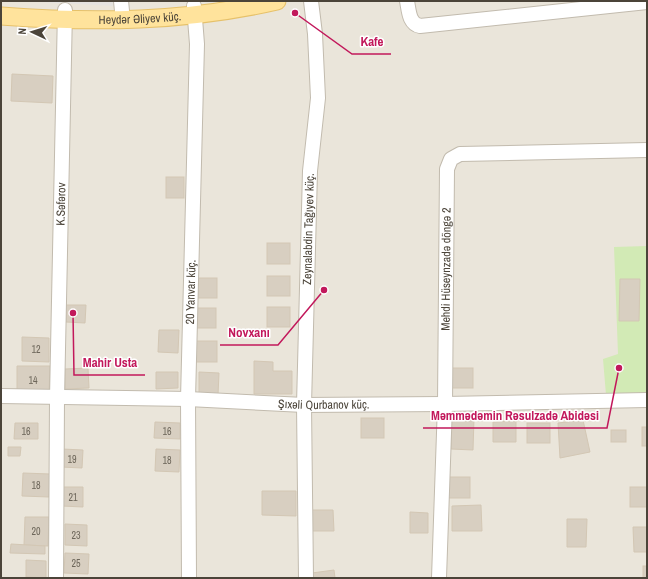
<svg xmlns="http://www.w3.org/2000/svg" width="648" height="579" font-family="'Archivo Narrow',sans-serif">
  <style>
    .residential { fill: #eae5da }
    .green { fill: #d2eab5 }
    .parking { fill: #e5e3e0 }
    .building { fill: #d8cfc1; stroke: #d3c7b4 }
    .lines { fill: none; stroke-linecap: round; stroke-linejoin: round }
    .minor-casing { stroke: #c2bbae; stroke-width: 16 }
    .major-casing { stroke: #e6c16a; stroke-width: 19 }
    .minor { stroke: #fff; stroke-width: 14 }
    .major { stroke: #ffe39c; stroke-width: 17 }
    .labels { text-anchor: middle; stroke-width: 3; stroke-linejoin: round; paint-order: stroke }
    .number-label { font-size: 10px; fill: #6e675b }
    .street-label { font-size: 12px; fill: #4b4439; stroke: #fff }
    .leader { fill: none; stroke: #c2185b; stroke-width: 1.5 }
    .callout-dot { fill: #c2185b; stroke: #fff; stroke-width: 1.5 }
    .callout-label { font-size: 13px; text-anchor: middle; font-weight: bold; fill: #c2185b; stroke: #fff; stroke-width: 3; stroke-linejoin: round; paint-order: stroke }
  </style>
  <rect width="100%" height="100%" fill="#f6f3ec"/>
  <rect class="residential" x="1" y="1" width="646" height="577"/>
  <path class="green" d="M647,246V395H606L603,359L618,354L614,247Z"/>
  <path class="parking" d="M23,1H114V6Z"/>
  <g class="building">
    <path d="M12,74L53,76L52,103L11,101Z"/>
    <rect x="166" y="177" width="18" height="21"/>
    <rect x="267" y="243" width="23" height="21"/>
    <rect x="267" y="276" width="23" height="20"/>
    <rect x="194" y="278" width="23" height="20"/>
    <path d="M620,279H640L639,321H619Z"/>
    <path d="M66,305H86L85,323L66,322Z"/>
    <rect x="267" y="307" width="23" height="20"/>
    <rect x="193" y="308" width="23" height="20"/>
    <path d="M159,330H179L178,353L158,352Z"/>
    <path d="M22,337L49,338V362L22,361Z"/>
    <rect x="194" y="341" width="23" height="21"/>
    <path d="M254,361L273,362V371H292V394H254Z"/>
    <path d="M17,366H50L49,394L17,393Z"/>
    <path d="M88,368L89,388L65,389V369Z"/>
    <rect x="450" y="368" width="23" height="20"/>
    <path d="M156,372H178V388L156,389Z"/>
    <path d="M199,372L219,373L218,395H199Z"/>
    <rect x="361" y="418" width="23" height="20"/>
    <path d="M451,418H474L473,450L451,449Z"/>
    <path d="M583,420L590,452L560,458L558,423Z"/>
    <path d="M516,421V442H493V422Z"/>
    <path d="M155,422L180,423V439L154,438Z"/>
    <path d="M15,423H38V439H14Z"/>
    <rect x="527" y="423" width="23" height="20"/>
    <rect x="642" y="427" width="5" height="19"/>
    <rect x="611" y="430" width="15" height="12"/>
    <path d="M8,447H21L20,456H8Z"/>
    <path d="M62,449L83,450L82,468L61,467Z"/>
    <path d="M156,449L180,450L179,472L155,471Z"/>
    <path d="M23,473L50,474L49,497L22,496Z"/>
    <rect x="448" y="477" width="22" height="21"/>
    <path d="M63,487H83V507L62,506Z"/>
    <rect x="630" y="487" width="17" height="20"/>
    <path d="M262,491H296V516L262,515Z"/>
    <path d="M481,505L482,531H452V506Z"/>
    <path d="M310,510H333L334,531H311Z"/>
    <path d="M410,512L428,513V533H410Z"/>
    <path d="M25,517H49L48,546L24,545Z"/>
    <path d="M567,519H587L586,547H567Z"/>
    <path d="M65,524L87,525V546L65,545Z"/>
    <path d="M633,527H647V552H634Z"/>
    <path d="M11,544L45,546V554L10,553Z"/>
    <path d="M65,553L89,554L88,574L64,573Z"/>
    <path d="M26,560L46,561V578L26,577Z"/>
    <rect x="643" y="566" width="4" height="12"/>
    <path d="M334,570L335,578H312V573Z"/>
  </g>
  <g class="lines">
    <defs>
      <g id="minor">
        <path d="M121,1L122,11"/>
        <path d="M407,1C409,11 409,24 420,26L647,2"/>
        <path id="s1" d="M1,396L188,399L304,405L445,404L647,400"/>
        <path id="s2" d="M56,578L57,398L65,10"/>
        <path id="s3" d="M189,578L188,399L197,44L194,6"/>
        <path id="s4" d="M306,578L304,405L310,171L318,98L315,34L311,1"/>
        <path id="s5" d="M439,578L445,404L447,169L451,159L460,154L647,150"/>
      </g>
      <g id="major">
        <path id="s6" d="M1,16C96,23 185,22 277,1"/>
      </g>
    </defs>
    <use href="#minor" class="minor-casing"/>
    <use href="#major" class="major-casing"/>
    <use href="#minor" class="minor"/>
    <use href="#major" class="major"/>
  </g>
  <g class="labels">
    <g class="number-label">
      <text x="36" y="353">12</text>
      <text x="33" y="384">14</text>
      <text x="26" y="435">16</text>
      <text x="167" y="435">16</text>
      <text x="72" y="463">19</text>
      <text x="167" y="464">18</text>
      <text x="36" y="489">18</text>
      <text x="73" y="501">21</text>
      <text x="36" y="535">20</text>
      <text x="76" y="539">23</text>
      <text x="76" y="567">25</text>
    </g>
    <g class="street-label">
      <text dy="4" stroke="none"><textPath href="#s6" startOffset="139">Heydər Əliyev küç.</textPath></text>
      <text dy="4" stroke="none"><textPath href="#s2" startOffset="374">K.Səfərov</textPath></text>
      <text dy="4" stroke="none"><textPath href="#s4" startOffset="349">Zeynalabdin Tağıyev küç.</textPath></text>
      <text dy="4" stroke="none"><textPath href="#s5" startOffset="309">Mehdi Hüseynzadə döngə 2</textPath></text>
      <text dy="4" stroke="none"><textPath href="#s3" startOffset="286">20 Yanvar küç.</textPath></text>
      <text dy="4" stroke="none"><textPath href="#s1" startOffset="323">Şıxəli Qurbanov küç.</textPath></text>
    </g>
  </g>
  <path class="leader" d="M295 13L352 54H391M324 290L278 345H220M73 313L74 375H145M619 368L607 428H423"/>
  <g class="callout-dot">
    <circle cx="295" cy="13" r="4"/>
    <circle cx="324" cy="290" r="4"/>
    <circle cx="73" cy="313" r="4"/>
    <circle cx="619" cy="368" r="4"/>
  </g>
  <g class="callout-label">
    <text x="372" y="46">Kafe</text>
    <text x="249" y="337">Novxanı</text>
    <text x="110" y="367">Mahir Usta</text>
    <text x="515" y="420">Məmmədəmin Rəsulzadə Abidəsi</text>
  </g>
  <rect width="648" height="579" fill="none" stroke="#4b4439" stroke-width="4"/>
  <g transform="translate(32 32) rotate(274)" stroke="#ffffff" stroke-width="3" paint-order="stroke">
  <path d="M0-3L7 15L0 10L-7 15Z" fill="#4b4439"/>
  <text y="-6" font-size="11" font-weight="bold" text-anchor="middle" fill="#4b4439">N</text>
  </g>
</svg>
